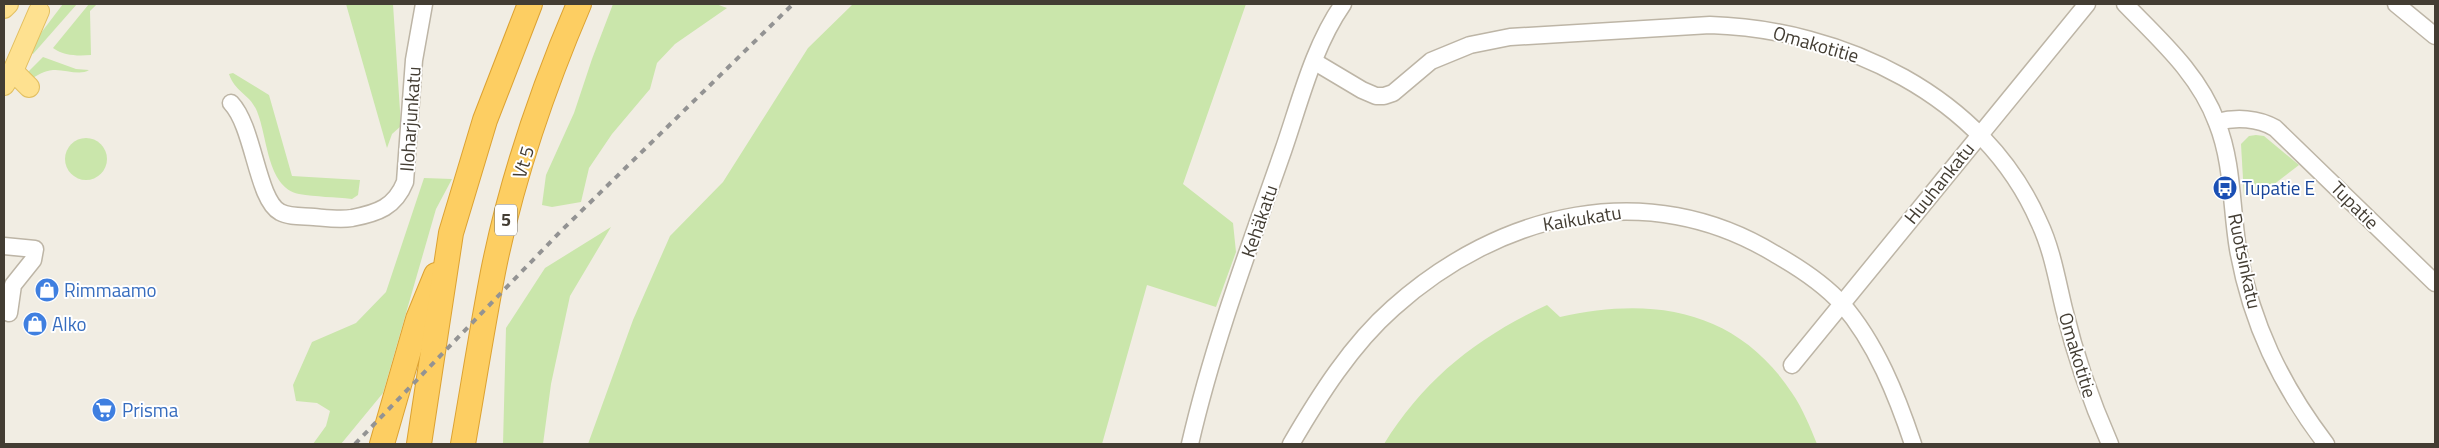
<svg xmlns="http://www.w3.org/2000/svg" width="2439" height="448" font-family="'Titillium Web',sans-serif">
  <style>
    .green { fill: #cae6ab }
    .lines { fill: none; stroke-linecap: round; stroke-linejoin: round }
    .minor-casing { stroke: #bdb5a6; stroke-width: 19 }
    .major-casing { stroke: #e2bf60; stroke-width: 22 }
    .highway-casing { stroke: #dca232; stroke-width: 26 }
    .minor { stroke: #fff; stroke-width: 16 }
    .major { stroke: #fee190; stroke-width: 20 }
    .highway { stroke: #fdce62; stroke-width: 24 }
    .rail { stroke: #939393; stroke-width: 4; stroke-dasharray: 6 6; stroke-linecap: butt }
    .labels { text-anchor: middle; stroke-width: 4; stroke-linejoin: round; paint-order: stroke }
    .shield { fill: #fff; stroke: #7b7770; stroke-width: 1 }
    .shield-label { font-size: 18px; font-weight: bold; fill: #433d33 }
    .street-label { font-size: 19px; fill: #433d33; stroke: #fff }
    .transit-label { font-size: 19px; fill: #164399; stroke: #fff; text-anchor: start }
    .shop-label { font-size: 19px; fill: #366cbe; stroke: #fff; text-anchor: start }
  </style>
  <rect width="100%" height="100%" fill="#f1ede3"/>
  <g class="green">
    <path d="M63,4H77L33,54L28,50Z"/>
    <path d="M89,4H97L90,11L91,55C78,56 64,56 53,48Z"/>
    <path d="M346,4H393L401,126L392,134L387,148Z"/>
    <path d="M613,4H716L727,8L675,44L657,63L650,89L612,134L589,168L581,202L552,207L542,205L546,175L574,113L592,59Z"/>
    <path d="M853,4H1246L1183,184L1233,223L1236,252L1216,307L1147,285L1102,444H588L633,320L670,236L723,182L808,48Z"/>
    <path d="M43,57L76,69L89,70C80,76 64,69 53,70C44,71 37,75 30,80L27,73Z"/>
    <path d="M233,73L269,95L292,176L360,180L358,195L352,199C335,197 316,197 299,194C266,187 268,135 256,109C248,93 235,92 229,74Z"/>
    <path d="M2256,135L2264,136L2299,165L2273,185L2244,196L2241,144L2249,136Z"/>
    <circle cx="86" cy="159" r="21"/>
    <path d="M424,178L452,179L436,209L383,393L341,444H313L326,426L330,411L317,403L296,401L293,385L312,342L356,323L386,292Z"/>
    <path d="M611,227L570,296L551,384L543,444H503L506,328L545,268Z"/>
    <path d="M1547,305L1560,317C1652,296 1737,309 1792,393C1803,409 1810,427 1817,444H1384C1425,378 1478,337 1547,305Z"/>
  </g>
  <g class="lines">
    <defs>
      <g id="minor">
        <path d="M2125,4C2160,40 2199,74 2217,123C2233,163 2231,207 2238,249C2251,323 2281,385 2326,444"/>
        <path d="M2396,4L2435,36"/>
        <path d="M1315,62L1362,90L1376,96H1384L1393,93L1431,61L1470,45L1510,37L1710,25C1842,29 1984,95 2039,222C2052,249 2057,280 2064,309C2075,355 2091,401 2110,444"/>
        <path d="M231,103C254,127 257,200 280,212C289,217 303,216 314,217C326,218 340,220 352,218C378,213 395,207 405,182L414,60L424,4"/>
        <path d="M2217,122C2236,117 2258,118 2275,128L2435,283"/>
        <path d="M4,246L35,249L33,260L13,285L9,313L4,310"/>
        <path d="M1792,365L2087,4"/>
        <path d="M1190,444C1213,344 1249,248 1283,151C1300,102 1313,47 1343,4"/>
        <path d="M1291,444C1319,396 1351,345 1393,308C1500,212 1648,176 1775,254C1798,267 1824,284 1842,304C1876,343 1897,396 1913,444"/>
      </g>
      <g id="major">
        <path d="M4,8L8,4"/>
        <path d="M13,71L29,87"/>
        <path d="M4,85L13,71L39,11"/>
      </g>
      <g id="highway">
        <path d="M382,444L418,319L436,275"/>
        <path d="M419,444L451,233L485,120L530,4"/>
        <path d="M463,444C473,387 482,329 493,272C511,182 543,88 579,4"/>
      </g>
    </defs>
    <use href="#minor" class="minor-casing"/>
    <use href="#major" class="major-casing"/>
    <use href="#highway" class="highway-casing"/>
    <use href="#minor" class="minor"/>
    <use href="#major" class="major"/>
    <use href="#highway" class="highway"/>
    <path class="rail" d="M355,444L561,231L793,4"/>
  </g>
  <defs>
    <symbol id="bus-disc" viewBox="-11 -11 22 22"><circle r="9.5" fill="#1a4fb4" stroke="#fff"/><path d="M-5-6H5V4H4V6H2V4H-2V6H-4V4H-5ZM-3.5-4V0h7V-4ZM-3.5 1.2v1.5H-2V1.2ZM2 1.2v1.5H3.5V1.2Z" fill="#fff"/></symbol>
    <symbol id="shop-disc" viewBox="-11 -11 22 22"><circle r="9.5" fill="#3f7fe0" stroke="#fff"/><path d="M-5-2.5h2.3a2.7 3.5 0 0 1 5.4 0H5L5.5 6h-11ZM-1.5-2.5h3a1.5 2.3 0 0 0-3 0Z" fill="#fff"/></symbol>
    <symbol id="supermarket-disc" viewBox="-11 -11 22 22"><circle r="9.5" fill="#3f7fe0" stroke="#fff"/><path d="M-6-5.5h2.5l.6 2H6L4.5 2H-2.5L-4.4-4H-6ZM-1.5 3.2a1.3 1.3 0 1 0 .1 0ZM3 3.2a1.3 1.3 0 1 0 .1 0Z" fill="#fff"/></symbol>
  </defs>
  <g fill-rule="evenodd">
    <use href="#bus-disc" x="2211" y="174" width="28" height="28"/>
    <use href="#shop-disc" x="33" y="276" width="28" height="28"/>
    <use href="#shop-disc" x="21" y="310" width="28" height="28"/>
    <use href="#supermarket-disc" x="90" y="396" width="28" height="28"/>
  </g>
  <g class="labels">
    <rect class="shield" x="495" y="204.5" width="22" height="31" rx="4"/>
    <g class="shield-label">
      <text x="506" y="226">5</text>
    </g>
    <g class="street-label">
      <text transform="translate(1816 44) rotate(16)" y="7">Omakotitie</text>
      <text transform="translate(410 119) rotate(-86)" y="7">Iloharjunkatu</text>
      <text transform="translate(523 162) rotate(-73)" y="7">Vt 5</text>
      <text transform="translate(1939 183) rotate(-51)" y="7">Huuhankatu</text>
      <text transform="translate(2355 205) rotate(45)" y="7">Tupatie</text>
      <text transform="translate(1582 218) rotate(-9)" y="7">Kaikukatu</text>
      <text transform="translate(1259 221) rotate(-71)" y="7">Kehäkatu</text>
      <text transform="translate(2245 261) rotate(78)" y="7">Ruotsinkatu</text>
      <text transform="translate(2078 355) rotate(73)" y="7">Omakotitie</text>
    </g>
    <g class="transit-label">
      <text x="2242" y="195">Tupatie E</text>
    </g>
    <g class="shop-label">
      <text x="64" y="297">Rimmaamo</text>
      <text x="52" y="331">Alko</text>
      <text x="122" y="417">Prisma</text>
    </g>
  </g>
  <rect width="2439" height="448" fill="none" stroke="#433d33" stroke-width="10"/>
</svg>
